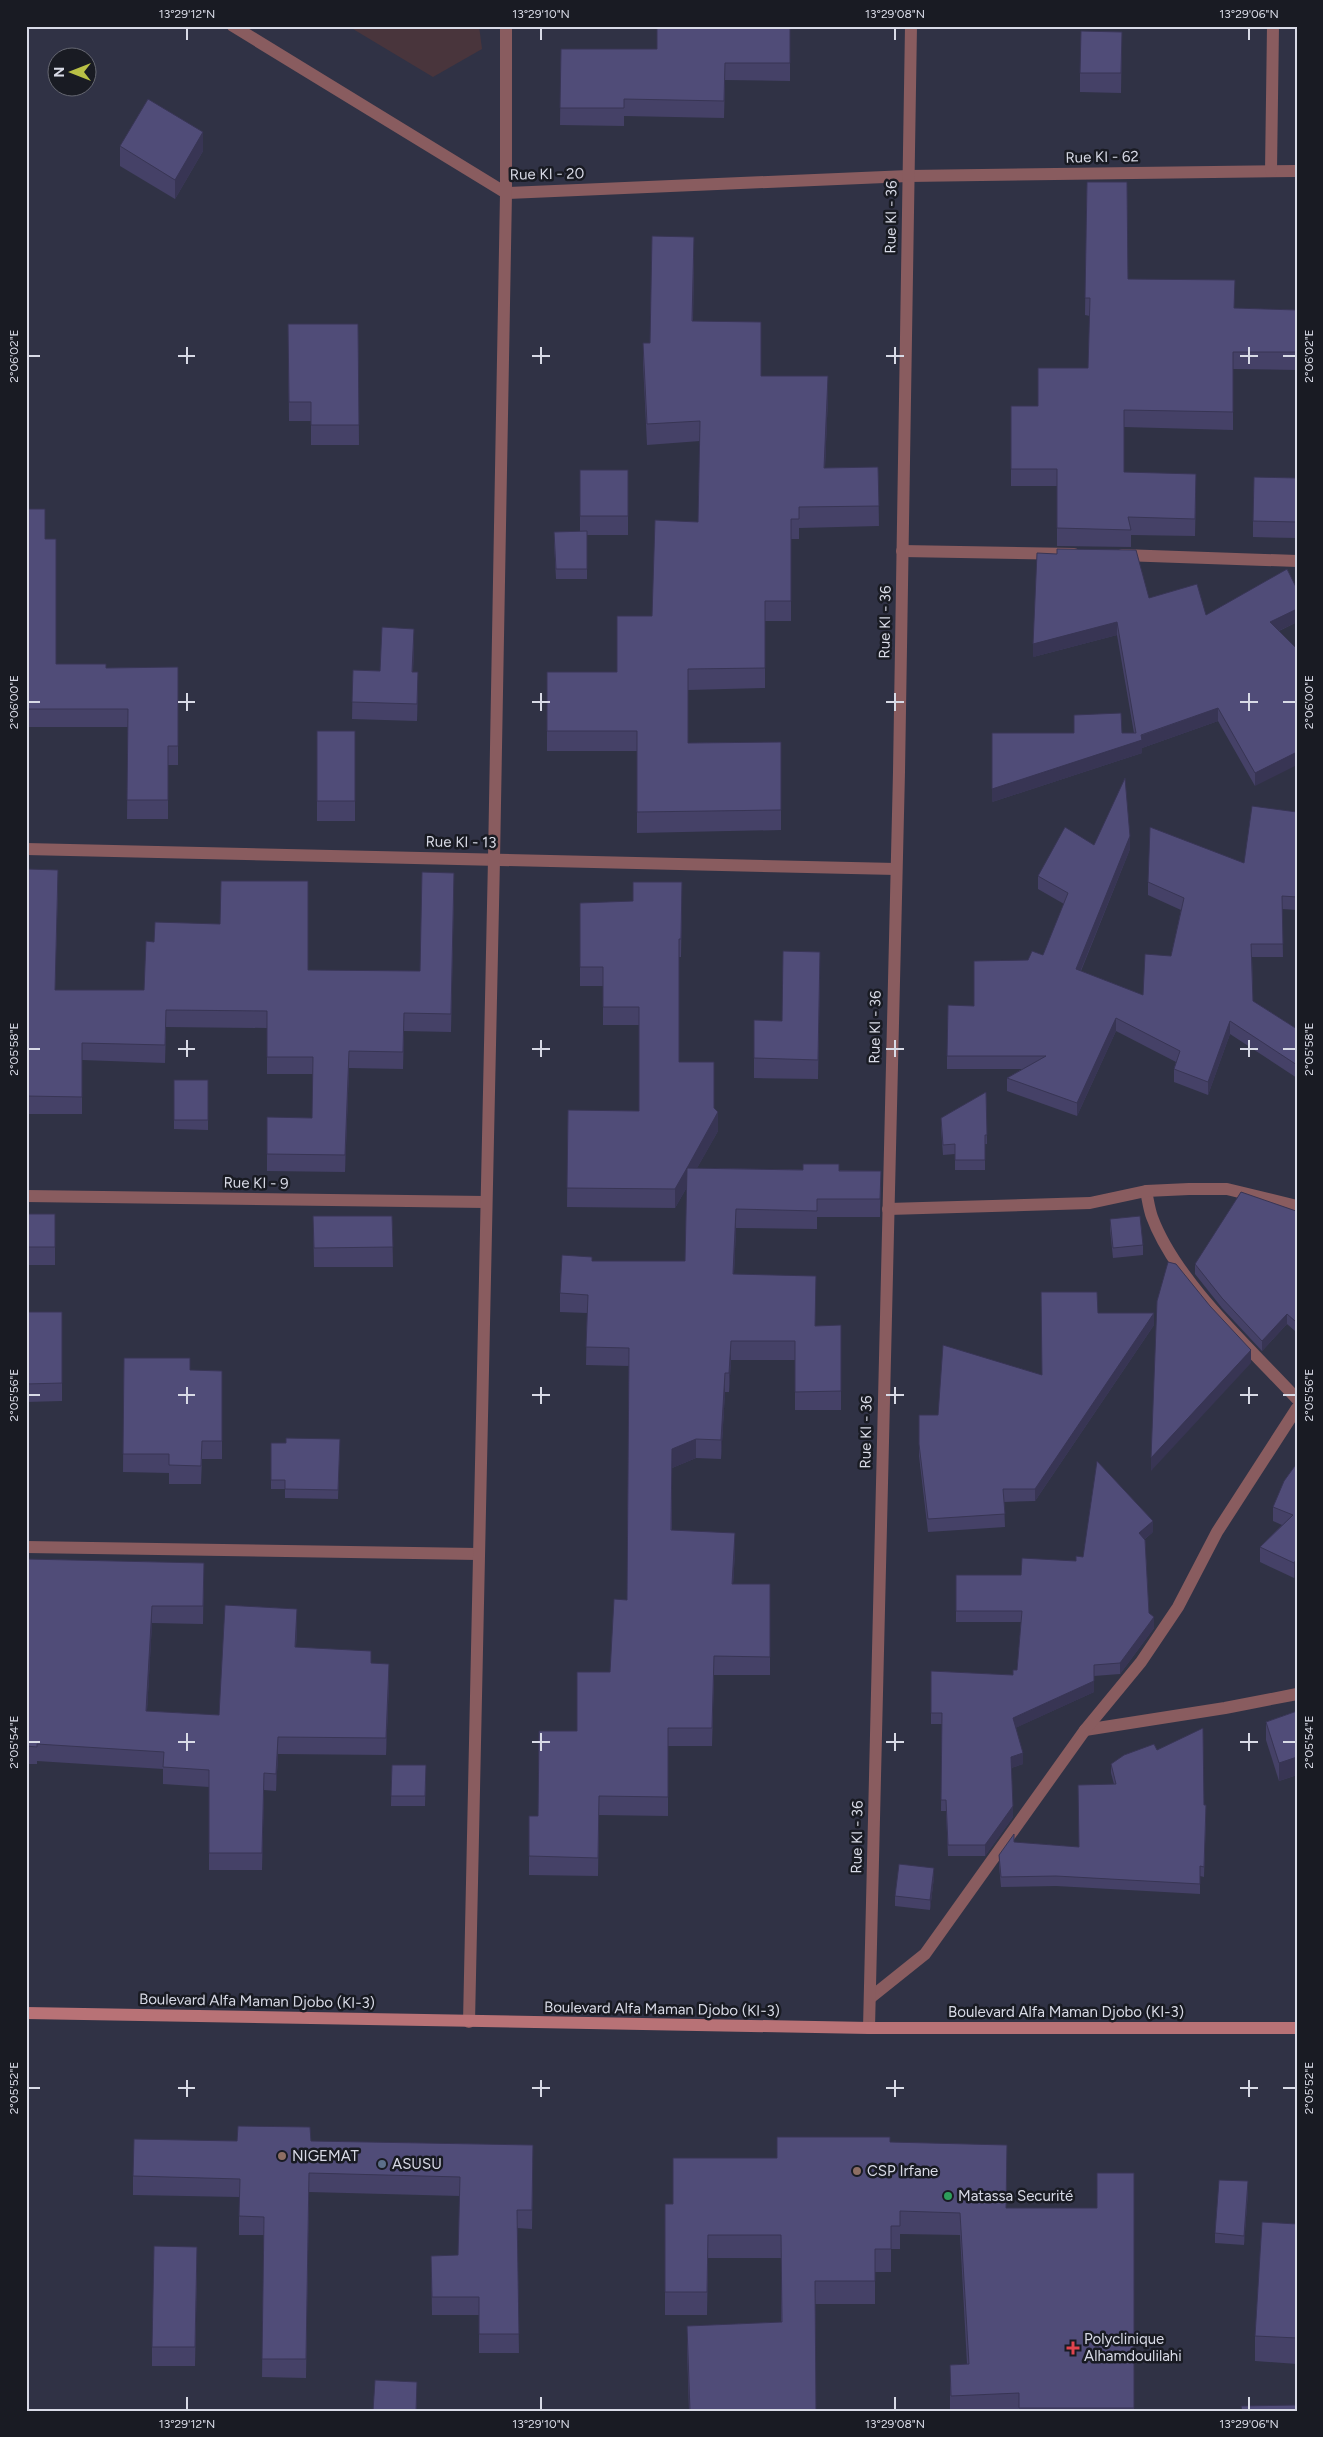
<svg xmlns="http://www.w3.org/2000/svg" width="1323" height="2437" font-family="Figtree,sans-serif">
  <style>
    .education { fill: #49353c }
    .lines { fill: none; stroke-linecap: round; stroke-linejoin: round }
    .minor { stroke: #895c5f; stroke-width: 12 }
    .secondary { stroke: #b87276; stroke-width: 12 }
    .wall { fill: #454167 }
    .shaded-wall { fill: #383554 }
    .building { fill: #504c78; stroke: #383554 }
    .ticks { fill: none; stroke: #d8dae6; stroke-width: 2 }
    .education-dot { fill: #8d6e63; stroke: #191b23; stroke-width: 2 }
    .service-dot { fill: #5c6f8a; stroke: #191b23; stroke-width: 2 }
    .leisure-dot { fill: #2e9e5b; stroke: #191b23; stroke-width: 2 }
    .health-dot { fill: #e0444e; stroke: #191b23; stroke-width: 2 }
    .labels { text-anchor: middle; stroke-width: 5; stroke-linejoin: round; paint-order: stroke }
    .street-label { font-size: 15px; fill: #d8dae6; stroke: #191b23 }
    .poi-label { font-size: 15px; fill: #d8dae6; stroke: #191b23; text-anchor: start }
    .neatline { fill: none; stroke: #d8dae6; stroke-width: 2 }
    .ticks-label { font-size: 12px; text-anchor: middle; fill: #d8dae6 }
  </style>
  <rect width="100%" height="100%" fill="#303245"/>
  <path class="education" d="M348,26H479L482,49L433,77Z"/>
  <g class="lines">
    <g class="minor">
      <path d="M233,26L506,193L908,176L1297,171"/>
      <path d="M1271,171L1273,26"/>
      <path d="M902,551L1074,554"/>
      <path d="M1122,555L1297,561"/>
      <path d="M26,849L896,869"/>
      <path d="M1146,1191C1148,1200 1149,1209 1152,1217C1176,1282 1250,1348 1297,1399"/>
      <path d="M26,1196L485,1202"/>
      <path d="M888,1209L1090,1203L1146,1191L1189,1189H1227L1297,1206"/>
      <path d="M26,1547L478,1554"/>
      <path d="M1085,1730L1225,1708L1297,1694"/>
      <path d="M870,1998L925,1954L1085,1730L1141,1662L1178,1607L1217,1532L1297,1408"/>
      <path d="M469,2022L494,859L506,193V26"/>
      <path d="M869,2028L899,772L911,26"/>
    </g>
    <path class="secondary" d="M26,2013L869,2028H1297"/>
  </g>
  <g class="wall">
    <path d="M790,26V81L725,80L724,118L624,116V126L560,125L561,49H657Z"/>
    <path d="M1122,32L1121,93L1080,92V73Z"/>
    <path d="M120,146L203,151L175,199L120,166Z"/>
    <path d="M1087,182L1128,279L1235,308L1297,310V370L1233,369V430L1124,427V472L1196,491L1195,536L1131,535V547L1057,546V486H1011V406H1038L1088,368L1090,316L1085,315Z"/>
    <path d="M694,257L693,321L761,376L828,396L825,468L878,467L879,526L799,528V539H791V621H765V688L688,690V743L781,742V830L637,833V751H547V672H617L652,616L698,522L700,441L647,445L643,363V343H650Z"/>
    <path d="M288,324H358L359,445H311V421H289Z"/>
    <path d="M580,470H628V535H587V579H556L554,542L580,532Z"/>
    <path d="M1297,478V538L1253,537V521Z"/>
    <path d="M26,509L45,539L56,664L106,668L178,667V765H168V819H127L128,727H26Z"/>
    <path d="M1297,589V622L1279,631L1255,786L1218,721L1142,748V753L992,802L1074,733V715L1122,733H1134L1117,635L1033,657L1149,598L1206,615Z"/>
    <path d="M414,645L413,672L418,689L417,721L352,719L353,670L380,671Z"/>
    <rect x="317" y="731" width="38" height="90"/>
    <path d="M1297,812V910L1282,909L1283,957H1252L1253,1001L1297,1029V1078L1230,1034L1208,1095L1174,1082V1069L1176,1062L1116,1031L1077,1116L1007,1091V1078L1022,1069H947V1056L974,1006L1028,960L1043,955L1064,904L1038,889V876L1094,845L1130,849L1081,971L1143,995L1171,956L1181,910L1148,895V882L1244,863Z"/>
    <path d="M58,887L55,990H144L308,970L420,971L454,890L451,1032L404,1031L403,1069L349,1068L345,1172L267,1171V1117L312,1118L313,1074H267V1028L166,1027L165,1063L82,1060V1114H26V952Z"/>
    <path d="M682,901L681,957H679V1062L714,1108L718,1131L697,1168L881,1171L880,1217H817V1229L736,1228L734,1274L816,1326L841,1325V1410H795V1360H731L729,1392H725L721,1459L696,1458L672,1468V1530L735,1552L733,1584H770V1675H714L712,1746H668V1816L599,1815L598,1876L529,1875V1816H538L577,1731L610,1672L627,1600L629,1366L586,1365L587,1313L560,1312V1293L592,1261H685L687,1187L675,1208L567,1207L568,1110L639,1111V1025H603V986H580V903Z"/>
    <path d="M820,971L818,1079L754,1078V1020L782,1021Z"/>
    <path d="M174,1080H208V1130L174,1129Z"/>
    <path d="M986,1092L987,1144H985V1170H955V1154L943,1155L941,1128V1118Z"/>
    <path d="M1297,1209V1329L1295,1331L1287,1324L1262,1351L1222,1308L1195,1274V1264Z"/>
    <rect x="26" y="1214" width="29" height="51"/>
    <path d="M313,1216H392L393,1267H314Z"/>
    <path d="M1110,1219L1143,1245V1255L1113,1258L1110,1229Z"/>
    <path d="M26,1312H62V1401L26,1402Z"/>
    <path d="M1098,1313L1154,1325L1035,1501L1004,1502L1005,1527L928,1532L919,1456V1415H938L1042,1375Z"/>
    <path d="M124,1358L190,1370L222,1371V1459H202L201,1484H169V1473L123,1472Z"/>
    <path d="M340,1439L338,1499L285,1498V1489H271V1443H286Z"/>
    <path d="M1297,1463V1573L1294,1578L1260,1562V1547L1282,1525L1273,1521V1507Z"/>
    <path d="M1153,1532L1145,1539L1149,1613L1154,1628L1120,1674L1094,1676V1692L1015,1728L1023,1764L1011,1768L1013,1817L985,1856H948L946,1811H941L942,1724H931V1671L1013,1675L1017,1670L1021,1622H956V1575H1021L1076,1561L1083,1557Z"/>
    <path d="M26,1559L204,1563L203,1624L152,1623L147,1711L219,1715L297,1627L296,1647L371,1663L389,1681L386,1755L278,1754L276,1791L264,1790L262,1870H209V1787L163,1784V1769L37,1761V1764H26Z"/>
    <path d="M1297,1711V1775L1279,1781L1266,1740V1722Z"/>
    <path d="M1157,1750L1204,1805L1206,1814L1204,1877L1200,1876V1894L1056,1886L1001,1887L999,1865V1855L1014,1842L1079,1847L1114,1784L1111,1773V1764Z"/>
    <path d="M392,1765H426L425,1806H391Z"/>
    <path d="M934,1877L930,1910L895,1906V1896Z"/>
    <path d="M237,2141H311L533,2163L532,2229L517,2228L519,2353H479V2315H432L431,2256L458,2255L460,2196L309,2192L306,2378L262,2377L264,2235H239V2197L133,2195V2176Z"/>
    <path d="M890,2142L1007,2167L1006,2208H1097L1134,2173V2411H950V2365L967,2364L960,2235L900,2234V2249H891V2272H875V2304H815L816,2411H689L687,2349V2326L781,2322V2258H708L707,2315H665V2204H673L777,2158Z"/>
    <path d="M1248,2191L1244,2245L1215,2243V2233Z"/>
    <path d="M1297,2224V2364L1255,2361V2336Z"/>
    <path d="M197,2266L195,2366H152V2347Z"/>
  </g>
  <g class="shaded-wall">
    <path d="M203,132V151L175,199V180Z"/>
    <path d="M828,376V396L824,488V468Z"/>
    <path d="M1297,609V622L1270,635V622Z"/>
    <path d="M1117,622V635L1033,657V644Z"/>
    <path d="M414,629V645L412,689V672Z"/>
    <path d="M418,672V689L417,721V704Z"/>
    <path d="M1218,708V721L1142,748V753L992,802V789Z"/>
    <path d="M1297,752V765L1255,786V773Z"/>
    <path d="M1130,836V849L1076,982V969Z"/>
    <path d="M820,952V971L818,1079V1060Z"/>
    <path d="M1116,1018V1031L1077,1116V1103Z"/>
    <path d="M1230,1021V1034L1208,1095V1082Z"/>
    <path d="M349,1051V1068L345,1172V1155Z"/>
    <path d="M718,1112V1131L687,1186V1168Z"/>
    <path d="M687,1168V1187L675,1208V1189Z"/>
    <path d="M736,1209V1228L733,1293V1274Z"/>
    <path d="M1154,1313V1325L1035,1501V1489Z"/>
    <path d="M1287,1314V1324L1262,1351V1341Z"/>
    <path d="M1297,1319V1329L1295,1331V1321Z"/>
    <path d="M731,1341V1360L729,1392V1373Z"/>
    <path d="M1251,1350V1363L1151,1471V1458Z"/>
    <path d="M725,1373V1392L721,1459V1440Z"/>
    <path d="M696,1439V1458L672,1468V1449Z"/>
    <path d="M1153,1521V1532L1139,1544V1533Z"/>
    <path d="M735,1533V1552L732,1603V1584Z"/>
    <path d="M1297,1558V1573L1294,1578V1563Z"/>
    <path d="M152,1606V1623L146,1728V1711Z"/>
    <path d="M297,1609V1627L295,1664V1647Z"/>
    <path d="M1154,1617V1628L1120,1674V1663Z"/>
    <path d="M389,1664V1681L386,1755V1738Z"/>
    <path d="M1094,1681V1692L1013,1729V1718Z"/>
    <path d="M278,1737V1754L276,1791V1774Z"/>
    <path d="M1023,1753V1764L1011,1768V1757Z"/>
    <path d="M1297,1757V1775L1279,1781V1763Z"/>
    <path d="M264,1773V1790L262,1870V1853Z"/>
    <path d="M1013,1806V1817L985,1856V1845Z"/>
    <path d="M934,1868V1877L930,1910V1900Z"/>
    <path d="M1248,2181V2191L1244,2245V2236Z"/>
    <path d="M417,2382V2411H416Z"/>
  </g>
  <g class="building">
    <path d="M657,26H790V63H725L724,101L624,99V108H560L561,49H657Z"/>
    <path d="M1081,31L1122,32L1121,73H1080Z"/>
    <path d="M148,99L203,132L175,180L120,146Z"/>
    <path d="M1087,182H1127L1128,279L1235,280L1234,308L1297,310V352H1233V412L1124,410V472L1196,474L1195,519L1128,517L1131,530L1057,528V469H1011V406H1038V368H1088L1090,298H1085Z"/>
    <path d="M652,236L694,237L692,321L761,322V376H828L824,468L878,467L879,506L799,507V519H791V601H765V668L688,669V743L781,742V810L637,812V731H547V672H617V616H652L655,520L698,522L700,421L647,424L643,343H650Z"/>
    <path d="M288,324H358L359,425H311V402H289Z"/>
    <rect x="580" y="470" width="48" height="46"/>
    <path d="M1254,477L1297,478V522L1253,521Z"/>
    <path d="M26,509H45V539H56V664H106V668L178,667V746H168V800H127L128,709H26Z"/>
    <path d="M587,531V569H556L554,532Z"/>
    <path d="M1057,549L1136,550L1149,598L1197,584L1206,615L1287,569L1297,589V609L1270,622L1297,649V752L1255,773L1218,708L1141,735L1142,740L992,789V733H1074V715L1121,713L1122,733H1136L1117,622L1033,644L1037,553L1057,554Z"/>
    <path d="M382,627L414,629L412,672H418L417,704L352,702L353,670L380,671Z"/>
    <rect x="317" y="731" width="38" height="70"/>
    <path d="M1125,778L1130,836L1076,969L1143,995L1145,954L1171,956L1184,898L1148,882L1150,827L1244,863L1252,806L1297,812V897L1282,896L1283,944H1251L1253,1001L1297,1029V1065L1230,1021L1208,1082L1174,1069L1180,1051L1116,1018L1077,1103L1007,1078L1046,1056H947L948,1005L974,1006V961L1028,960L1032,951L1043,955L1068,893L1038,876L1065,827L1094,845Z"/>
    <path d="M28,869L58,870L55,990H144L146,941L154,942L155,922L220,924L221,881H308V970L420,971L422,872L454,873L451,1014L404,1013L403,1052L349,1051L345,1155L267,1154V1117L312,1118L313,1057H267V1011L166,1010L165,1045L82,1043V1097L26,1096V952Z"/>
    <path d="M633,882H682L681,939H679V1062H714V1108L718,1112L687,1168L803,1170V1164H839V1171H881L880,1199H817V1211L736,1209L733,1274L816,1276L815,1326L841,1325V1391L795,1392V1341H731L729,1373H725L721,1440L696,1439L672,1449L671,1530L735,1533L732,1584H770V1657L714,1656L712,1728H668V1797L599,1796L598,1858L529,1856V1816H538L539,1731H577V1672H610L614,1599L627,1600L629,1348L586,1347L588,1295L560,1293L562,1255L592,1257V1261H685L687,1168L675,1189L567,1188L568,1110L639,1111V1007H603V967H580V903L633,901Z"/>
    <path d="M783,951L820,952L818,1060L754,1058V1020L782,1021Z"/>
    <rect x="174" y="1080" width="34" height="40"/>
    <path d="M986,1092L987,1135H985V1160H955V1144L943,1145L941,1118Z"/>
    <path d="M1241,1192L1296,1211L1297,1209V1319L1295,1321L1287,1314L1262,1341L1222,1298L1195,1264Z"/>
    <rect x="26" y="1214" width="29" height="33"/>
    <path d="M313,1216H392L393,1247L314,1248Z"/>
    <path d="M1140,1216L1143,1245L1113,1248L1110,1219Z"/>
    <path d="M1168,1262L1176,1264L1210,1306L1251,1350L1151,1458L1157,1301Z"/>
    <path d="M1041,1292H1097L1098,1313H1154L1035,1489H1003L1005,1514L928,1519L919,1444V1415H938L943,1345L1042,1375Z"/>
    <path d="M26,1312H62V1383L26,1384Z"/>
    <path d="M124,1358H190V1370L222,1371V1441H202L201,1466L169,1465V1454H123Z"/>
    <path d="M286,1438L340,1439L338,1490L285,1489V1480H271V1443H286Z"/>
    <path d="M1097,1461L1153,1521L1139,1533L1145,1540L1149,1613L1154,1617L1120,1663L1094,1665V1681L1013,1718L1023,1753L1011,1757L1013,1806L985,1845H948L946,1800H941L942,1713H931V1671L1013,1675V1670H1017L1022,1611H956V1575H1021L1022,1558L1076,1561V1556L1083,1557Z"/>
    <path d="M1297,1463V1558L1294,1563L1260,1547L1293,1515L1273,1507L1284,1481Z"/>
    <path d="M26,1559L204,1563L203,1606H152L146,1711L219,1715L225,1605L297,1609L295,1647L371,1651V1663L389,1664L386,1738L278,1737L276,1774L264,1773L262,1853H209V1770L163,1767L164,1752L37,1744V1747L26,1746Z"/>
    <path d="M1297,1711V1757L1279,1763L1266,1722Z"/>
    <path d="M1203,1728L1204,1805H1206L1204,1867L1200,1866V1884L1056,1876L1001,1877L999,1855L1014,1834V1842L1079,1847L1078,1785L1116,1784L1111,1764L1124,1755L1154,1744L1157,1750Z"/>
    <path d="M392,1765H426L425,1796H391Z"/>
    <path d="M899,1864L934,1868L930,1900L895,1896Z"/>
    <path d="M238,2126L310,2127L311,2141L533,2145L532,2210H517L519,2334H479V2297H432L431,2256L458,2255L460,2177L309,2173L306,2359H262L264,2217L239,2216L240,2179L133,2176L134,2139L237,2141Z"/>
    <path d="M777,2137H890V2142L1007,2145L1006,2208H1097V2173H1134V2408H1019V2393L951,2396L950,2365L969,2364L960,2213L900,2211V2226H891V2249H875V2281H815L816,2411H690L687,2326L782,2322L781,2235H708L707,2292H665V2204H673V2158H777Z"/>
    <path d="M1219,2180L1248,2181L1244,2236L1215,2233Z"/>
    <path d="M1262,2222L1297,2224V2338L1255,2336Z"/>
    <path d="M154,2246L197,2247L195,2347H152Z"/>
    <path d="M375,2380L417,2382L416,2411H373Z"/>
    <path d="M1297,2405V2411H1242L1241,2406Z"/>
  </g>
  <path class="ticks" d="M187,28V40M541,28V40M895,28V40M1249,28V40M187,347V364M541,347V364M895,347V364M1249,347V364M28,356H40M178,356H195M532,356H550M886,356H904M1240,356H1258M1283,356H1296M187,693V711M541,693V711M895,693V711M1249,693V711M28,702H40M178,702H195M532,702H550M886,702H904M1240,702H1258M1283,702H1296M187,1040V1057M541,1040V1057M895,1040V1057M1249,1040V1057M28,1049H40M178,1049H195M532,1049H550M886,1049H904M1240,1049H1258M1283,1049H1296M187,1387V1404M541,1387V1404M895,1387V1404M1249,1387V1404M28,1395H40M178,1395H195M532,1395H550M886,1395H904M1240,1395H1258M1283,1395H1296M187,1733V1751M541,1733V1751M895,1733V1751M1249,1733V1751M28,1742H40M178,1742H195M532,1742H550M886,1742H904M1240,1742H1258M1283,1742H1296M187,2080V2097M541,2080V2097M895,2080V2097M1249,2080V2097M28,2088H40M178,2088H195M532,2088H550M886,2088H904M1240,2088H1258M1283,2088H1296M187,2397V2410M541,2397V2410M895,2397V2410M1249,2397V2410"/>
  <g class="education-dot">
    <circle cx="282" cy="2156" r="5"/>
    <circle cx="857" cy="2171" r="5"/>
  </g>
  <circle class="service-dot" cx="382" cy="2164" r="5"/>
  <circle class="leisure-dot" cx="948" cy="2196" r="5"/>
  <path class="health-dot" d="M1070.5 2340.5h5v5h5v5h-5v5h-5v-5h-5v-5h5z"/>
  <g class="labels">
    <g class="street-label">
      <text transform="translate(1102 157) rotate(-1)" y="5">Rue KI - 62</text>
      <text transform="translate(547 174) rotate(-1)" y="5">Rue KI - 20</text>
      <text transform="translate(891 217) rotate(-89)" y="5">Rue KI - 36</text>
      <text transform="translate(885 622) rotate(-89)" y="5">Rue KI - 36</text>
      <text transform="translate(461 842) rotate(1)" y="5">Rue KI - 13</text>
      <text transform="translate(875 1027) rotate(-89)" y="5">Rue KI - 36</text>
      <text transform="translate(256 1183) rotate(1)" y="5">Rue KI - 9</text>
      <text transform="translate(866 1432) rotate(-89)" y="5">Rue KI - 36</text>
      <text transform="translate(857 1837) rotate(-89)" y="5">Rue KI - 36</text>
      <text transform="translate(257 2001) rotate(1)" y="5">Boulevard Alfa Maman Djobo (KI-3)</text>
      <text transform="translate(662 2009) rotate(1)" y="5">Boulevard Alfa Maman Djobo (KI-3)</text>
      <text x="1066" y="2017">Boulevard Alfa Maman Djobo (KI-3)</text>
    </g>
    <g class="poi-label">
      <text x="292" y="2161">NIGEMAT</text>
      <text x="392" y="2169">ASUSU</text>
      <text x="867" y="2176">CSP Irfane</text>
      <text x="958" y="2201">Matassa Securité</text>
      <text x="1084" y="2344">Polyclinique<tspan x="1084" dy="17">Alhamdoulilahi</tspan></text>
    </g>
  </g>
  <rect width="1323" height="2437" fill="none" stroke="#191b23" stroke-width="55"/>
  <g transform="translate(72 72) rotate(270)"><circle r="24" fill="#191b23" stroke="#656771"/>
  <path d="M0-4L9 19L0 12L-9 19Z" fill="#b9c046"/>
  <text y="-8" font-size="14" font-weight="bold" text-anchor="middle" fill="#d8dae6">N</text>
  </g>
  <rect x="28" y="28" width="1268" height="2382" class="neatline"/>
  <g class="ticks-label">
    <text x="187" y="18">13°29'12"N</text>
    <text x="541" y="18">13°29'10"N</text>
    <text x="895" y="18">13°29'08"N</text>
    <text x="1249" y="18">13°29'06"N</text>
    <text transform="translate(1309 356) rotate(-90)" y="4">2°06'02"E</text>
    <text transform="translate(14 356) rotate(-90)" y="4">2°06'02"E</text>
    <text transform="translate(1309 702) rotate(-90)" y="4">2°06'00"E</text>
    <text transform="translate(14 702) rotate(-90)" y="4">2°06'00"E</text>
    <text transform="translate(1309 1049) rotate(-90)" y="4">2°05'58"E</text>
    <text transform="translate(14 1049) rotate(-90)" y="4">2°05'58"E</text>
    <text transform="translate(14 1395) rotate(-90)" y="4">2°05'56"E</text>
    <text transform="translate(1309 1395) rotate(-90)" y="4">2°05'56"E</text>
    <text transform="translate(14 1742) rotate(-90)" y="4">2°05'54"E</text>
    <text transform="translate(1309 1742) rotate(-90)" y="4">2°05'54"E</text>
    <text transform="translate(14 2088) rotate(-90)" y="4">2°05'52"E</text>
    <text transform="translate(1309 2088) rotate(-90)" y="4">2°05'52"E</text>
    <text x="187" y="2428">13°29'12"N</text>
    <text x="541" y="2428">13°29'10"N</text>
    <text x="895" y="2428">13°29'08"N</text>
    <text x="1249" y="2428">13°29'06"N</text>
  </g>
</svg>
